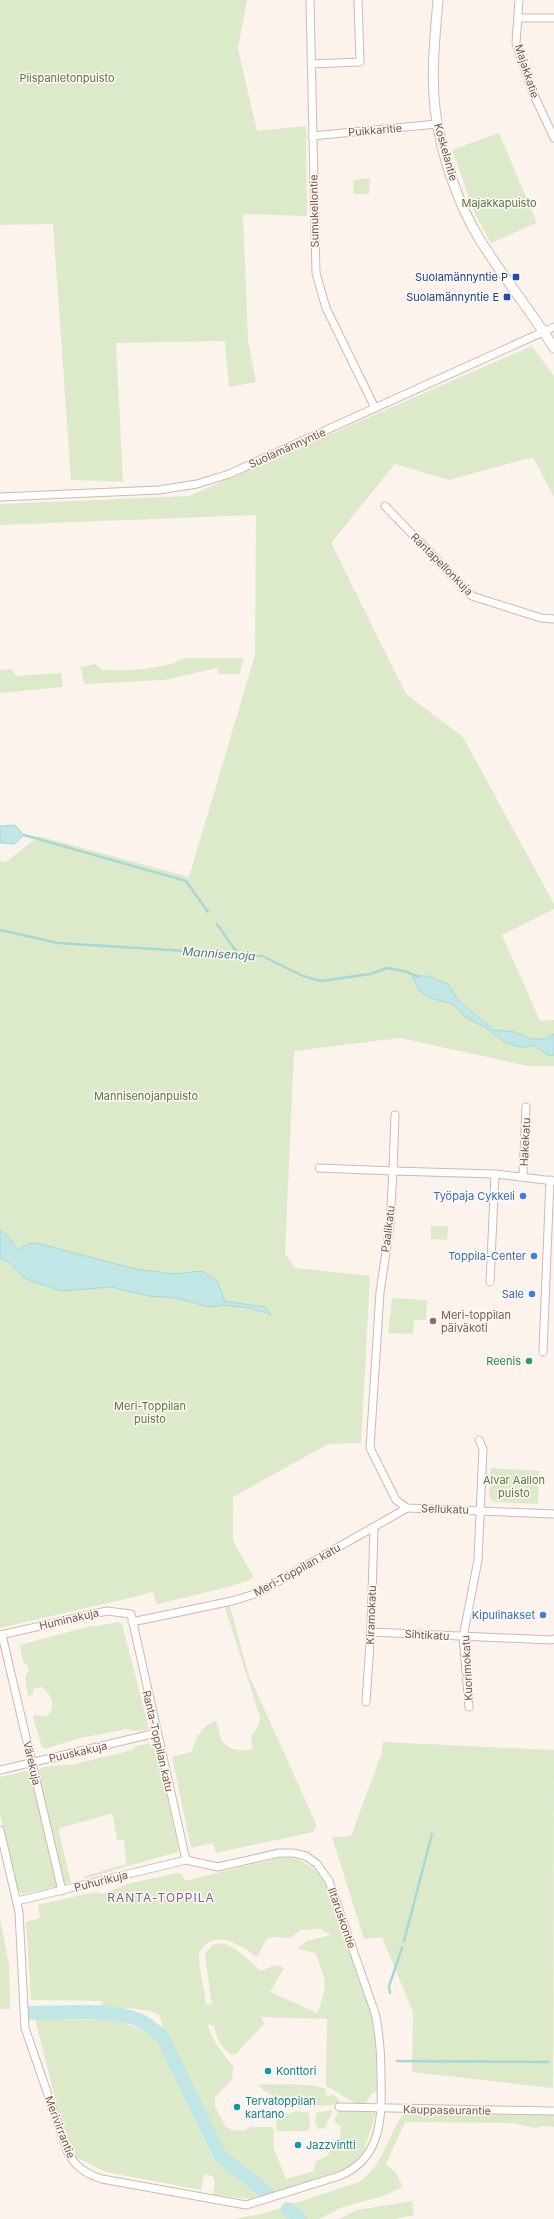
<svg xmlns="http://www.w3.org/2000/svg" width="554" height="2219" font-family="Inter,sans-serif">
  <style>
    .green { fill: #dceaca; fill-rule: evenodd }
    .water { fill: #c0e6e5; stroke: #a7d8d7 }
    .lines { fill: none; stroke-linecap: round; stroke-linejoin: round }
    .stream { stroke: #a7d8d7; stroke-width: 2.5 }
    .river { stroke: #c0e6e5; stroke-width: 14 }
    .street-casing { stroke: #cfb9b1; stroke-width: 9 }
    .secondary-casing { stroke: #d4bbb1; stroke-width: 11 }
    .street { stroke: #fff; stroke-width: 7 }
    .secondary { stroke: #fff; stroke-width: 9 }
    .transit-dot { fill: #1a4fb4; stroke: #fef8f3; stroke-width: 1.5 }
    .shop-dot { fill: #3f7fe0; stroke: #fef8f3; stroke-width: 1.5 }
    .education-dot { fill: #8d6e63; stroke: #fef8f3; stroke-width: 1.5 }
    .leisure-dot { fill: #2e9e5b; stroke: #fef8f3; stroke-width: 1.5 }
    .culture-dot { fill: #0f9aa8; stroke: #fef8f3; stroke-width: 1.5 }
    .labels { text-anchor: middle; stroke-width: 3; stroke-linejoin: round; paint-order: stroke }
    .street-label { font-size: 11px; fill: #78564e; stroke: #fef8f3 }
    .park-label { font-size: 11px; fill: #5b7743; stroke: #fef8f3 }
    .transit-label { font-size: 11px; fill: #164399; stroke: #fef8f3; text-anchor: end }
    .shop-label { font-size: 11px; fill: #366cbe; stroke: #fef8f3; text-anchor: end }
    .education-label { font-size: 11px; fill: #785e54; stroke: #fef8f3; text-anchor: start }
    .leisure-label { font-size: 11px; fill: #27864d; stroke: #fef8f3; text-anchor: end }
    .culture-label { font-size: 11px; fill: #0d838f; stroke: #fef8f3; text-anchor: start }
    .water-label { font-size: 12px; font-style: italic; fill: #427c7c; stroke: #fef8f3 }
    .neighbourhood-label { font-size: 12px; letter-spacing: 1px; fill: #7c6793; stroke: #fef8f3 }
  </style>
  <rect width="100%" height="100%" fill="#fcf3ec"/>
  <g class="green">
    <path d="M0,0H247L238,49L257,131L306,126L307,216L243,214L248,340L256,382L229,387L225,341L116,343L123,482L71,480L53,224L0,225Z"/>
    <path d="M499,133L537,223L491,243L475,214L452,150Z"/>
    <path d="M370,178L369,194H354L353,180Z"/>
    <path d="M532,346L554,376V497L533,457L449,480L395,464L331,543L406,694L463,737L554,904V909L502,935L540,1021L554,1020V1034L544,1039H531L515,1032L494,1030L458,1000L448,984L429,976L470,1015L510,1042H554V1066H528L400,1038L294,1051L285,1254L295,1268L370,1276L361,1443L328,1444L233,1497V1541L254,1578L232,1586L158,1604H156L154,1593L150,1592L142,1595L0,1628V1258L10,1263L22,1276L31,1281L62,1291L111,1287L149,1296L176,1298L208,1307L224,1305L250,1308L269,1316L257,1305L235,1304L225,1301L219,1286L197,1273L175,1274L135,1269L47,1246L28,1244L19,1249L5,1233L0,1230V861L6,862L39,836L189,877L255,655L256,515L0,525V504L189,496Z"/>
    <path d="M186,658H244L239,674H219L217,668L165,680L84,684L81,667L96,664L102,670C130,671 161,670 186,658Z"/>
    <path d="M11,669L16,676L61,673L63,687L0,693V670Z"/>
    <path d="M431,1226H448L447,1240L431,1239Z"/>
    <path d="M392,1298L427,1300L426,1320H414L413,1334L388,1333Z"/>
    <path d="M491,1468L539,1471L538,1504L494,1502L489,1497Z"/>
    <path d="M230,1606L248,1673L317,1826L313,1832L216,1853L213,1843L191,1848L172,1757L191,1752C197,1738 200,1726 216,1721C219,1727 219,1737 223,1742C231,1751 243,1752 253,1749C247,1731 259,1733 260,1717L225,1608Z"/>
    <path d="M118,1622L122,1624L149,1729L134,1731L127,1729L80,1738L45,1749L42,1747L33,1717L35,1715L48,1716C56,1704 52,1696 42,1687L35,1688L32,1695L28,1696L25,1678L29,1669L22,1659L20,1645L91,1626H98Z"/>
    <path d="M383,1742L554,1750L553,2088L412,2072L413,2012L382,1937L364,1939L332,1837L351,1836L381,1755Z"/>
    <path d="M148,1744L155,1745L179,1849L177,1852L84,1879L85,1876L126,1864L124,1840H117L113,1815L110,1814L60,1828L59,1832L71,1883H65L62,1878L38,1770L43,1767L74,1764L133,1750L135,1746Z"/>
    <path d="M30,1770L57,1887L23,1894L18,1890L0,1814V1777Z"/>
    <path d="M283,1857C308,1859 319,1871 330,1892L375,2025L377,2091L371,2094L365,2105C346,2102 342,2093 326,2086L327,2019L261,2017L264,2024L235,2055C223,2054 216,2037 214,2026L207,2024C213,2041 222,2053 234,2067L231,2081L215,2097V2107L226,2127L232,2130L243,2131L250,2127H273L274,2149L286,2179L314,2171L315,2162L327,2156L337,2140H340L341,2127L334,2121L339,2110H369L376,2113L364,2150L359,2158L347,2168L261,2197L249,2199L213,2195L215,2180L212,2176L204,2174L201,2190L106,2172L76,2157L60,2118L35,2019L117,2020L155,2036L213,2159L258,2195L266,2193L269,2187L268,2185L223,2152L163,2027L159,2015C143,2006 117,2009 99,2008L103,2001L31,2000L26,1922L40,1918L38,1905L41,1904L96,1892L103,1894L127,1884L176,1873L182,1874L185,1881ZM320,1929L331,1935L307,1941L298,1948L316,1954C326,1983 329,1983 317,2013L270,1992L284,1968L275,1965L261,1971C248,1961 218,1924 205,1956L212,2005L206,2004C205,1991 198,1965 199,1954C200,1951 203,1946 206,1944C224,1932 242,1947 257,1957L267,1939L275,1937L291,1938L300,1930Z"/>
    <path d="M0,1918L9,1965L10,2009H0Z"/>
    <path d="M262,2084C283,2085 306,2082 326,2089L325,2095L331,2096V2094L338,2098L340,2103C318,2110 274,2103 258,2085Z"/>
    <path d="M333,2110L325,2128L318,2129L315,2123L316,2113Z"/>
    <path d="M298,2111L309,2113L310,2128L307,2131H277L276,2118L278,2116Z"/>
    <path d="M403,2114L554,2115V2127L544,2126L535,2128L514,2123L405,2122L386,2164L396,2173L403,2187L383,2196L343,2207L319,2219H234L265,2213L359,2182C383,2166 387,2137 403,2114Z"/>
    <path d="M412,2201L414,2215L394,2219H339L357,2210Z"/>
  </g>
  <g class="water">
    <path d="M15,825L24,835L15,844L0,843V826Z"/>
    <path d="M412,976H429L448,984L458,1000L494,1030L515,1032L531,1039H544L554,1034V1055L549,1056L533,1045L524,1048L506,1043L486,1028L465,1017L453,1004L429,998L419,990Z"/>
    <path d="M0,1230C11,1236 13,1246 19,1249L28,1244L37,1243L135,1269L175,1274L202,1271L217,1281L225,1301L265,1307L271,1315L250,1308L224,1305L209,1307L176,1298L149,1296L111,1287L62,1291L31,1281L22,1276L10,1263L0,1258Z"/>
  </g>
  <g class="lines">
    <g class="stream">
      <path d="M24,835L186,881L208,912"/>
      <path d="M217,924L238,954"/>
      <path d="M0,930L58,943L262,956L303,976L321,981L370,974L387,968L404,971L419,977"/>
      <path d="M404,1941L432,1834"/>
      <path d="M390,1993L389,1986L402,1948"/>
      <path d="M397,2061L548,2062"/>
    </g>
    <g class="river">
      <path d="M28,2013C57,2013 103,2009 130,2017C142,2020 152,2028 162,2036L220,2156L267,2193"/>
      <path d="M288,2209L300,2219"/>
    </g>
    <defs>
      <g id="street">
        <path d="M310,0L316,273L326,308L375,408"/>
        <path d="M519,0L516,43L533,93L554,138"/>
        <path d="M518,18H554"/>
        <path d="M311,64L360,62L358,0"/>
        <path d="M312,136L437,124"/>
        <path d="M0,497L159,490L197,484L229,474L554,327"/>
        <path d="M385,506L472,596L541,618L554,619"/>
        <path d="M319,1168L393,1171L395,1115"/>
        <path d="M523,1176L526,1107"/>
        <path d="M554,1181L495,1174L393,1171L390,1225L380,1292L370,1448L396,1500L407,1508L554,1514"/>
        <path d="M490,1282L495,1174"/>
        <path d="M543,1352L550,1180"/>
        <path d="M132,1622L232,1601L258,1593L407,1508"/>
        <path d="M371,1632L551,1640L554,1639"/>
        <path d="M0,1635L107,1611L131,1614L186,1860"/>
        <path d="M2,1635L62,1891"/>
        <path d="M366,1702L371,1628L374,1527"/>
        <path d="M469,1707L463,1637L478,1560L483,1449L479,1440"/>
        <path d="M0,1770L156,1733"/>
        <path d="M0,1830L19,1912L25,2028L68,2153C76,2167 86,2174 102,2179L246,2205L339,2176C382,2159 382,2117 381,2077C381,2055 380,2034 375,2013L329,1881L317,1864L306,1856L293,1853H279L218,1867L186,1860L17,1901"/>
        <path d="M339,2107L554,2111"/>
      </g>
      <path id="secondary" d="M438,0C435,36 431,73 435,109C441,154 457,202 480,240C503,277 531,311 554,348"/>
    </defs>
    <use href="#street" class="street-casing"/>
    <use href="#secondary" class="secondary-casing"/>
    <use href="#street" class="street"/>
    <use href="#secondary" class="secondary"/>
  </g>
  <g class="transit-dot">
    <rect x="512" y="273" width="8" height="8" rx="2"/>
    <rect x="503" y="293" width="8" height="8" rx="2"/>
  </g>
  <g class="shop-dot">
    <circle cx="523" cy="1196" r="4"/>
    <circle cx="534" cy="1256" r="4"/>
    <circle cx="532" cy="1294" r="4"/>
    <circle cx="543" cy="1615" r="4"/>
  </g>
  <circle class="education-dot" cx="433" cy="1321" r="4"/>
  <circle class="leisure-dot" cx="529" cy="1361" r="4"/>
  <g class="culture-dot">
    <circle cx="268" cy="2071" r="4"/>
    <circle cx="237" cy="2107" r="4"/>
    <circle cx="298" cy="2145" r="4"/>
  </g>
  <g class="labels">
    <g class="street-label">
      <text transform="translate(527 71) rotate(72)" y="4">Majakkatie</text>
      <text transform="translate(375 130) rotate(-5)" y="4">Puikkaritie</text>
      <text transform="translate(446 152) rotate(74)" y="4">Koskelantie</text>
      <text transform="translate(314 211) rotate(-91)" y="4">Sumukellontie</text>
      <text transform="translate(287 448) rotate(-24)" y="4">Suolamännyntie</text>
      <text transform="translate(442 564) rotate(45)" y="4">Rantapellonkuja</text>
      <text transform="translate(525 1142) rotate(-87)" y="4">Hakekatu</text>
      <text transform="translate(388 1229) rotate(-83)" y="4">Paalikatu</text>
      <text transform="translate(445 1509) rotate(2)" y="4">Sellukatu</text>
      <text transform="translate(297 1570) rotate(-29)" y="4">Meri-Toppilan katu</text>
      <text transform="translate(371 1615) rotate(-88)" y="4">Kiramokatu</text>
      <text transform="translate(69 1619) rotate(-13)" y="4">Huminakuja</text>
      <text transform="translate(427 1635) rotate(3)" y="4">Sihtikatu</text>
      <text transform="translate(467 1668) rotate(-93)" y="4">Kuorimokatu</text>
      <text transform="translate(158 1741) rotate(77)" y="4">Ranta-Toppilan katu</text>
      <text transform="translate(78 1752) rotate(-13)" y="4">Puuskakuja</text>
      <text transform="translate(32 1763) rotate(77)" y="4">Värekuja</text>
      <text transform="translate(101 1881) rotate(-14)" y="4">Puhurikuja</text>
      <text transform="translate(342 1918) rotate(71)" y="4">Iltaruskontie</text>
      <text transform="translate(447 2110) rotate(1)" y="4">Kauppaseurantie</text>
      <text transform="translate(60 2127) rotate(69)" y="4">Merivirrantie</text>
    </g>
    <g class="park-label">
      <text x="67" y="82">Piispanletonpuisto</text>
      <text x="499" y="207">Majakkapuisto</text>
      <text x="146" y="1100">Mannisenojanpuisto</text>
      <text x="150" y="1410">Meri-Toppilan<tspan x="150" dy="13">puisto</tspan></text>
      <text x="514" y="1484">Alvar Aallon<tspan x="514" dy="13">puisto</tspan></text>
    </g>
    <g class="transit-label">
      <text x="508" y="281">Suolamännyntie P</text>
      <text x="499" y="301">Suolamännyntie E</text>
    </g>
    <g class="shop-label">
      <text x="515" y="1200">Työpaja Cykkeli</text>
      <text x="526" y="1260">Toppila-Center</text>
      <text x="524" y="1298">Sale</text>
      <text x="535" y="1619">Kipulihakset</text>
    </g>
    <g class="education-label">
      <text x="441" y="1319">Meri-toppilan<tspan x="441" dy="13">päiväkoti</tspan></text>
    </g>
    <g class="leisure-label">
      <text x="521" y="1365">Reenis</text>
    </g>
    <g class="culture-label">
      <text x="276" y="2075">Konttori</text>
      <text x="245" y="2105">Tervatoppilan<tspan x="245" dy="13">kartano</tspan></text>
      <text x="306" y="2149">Jazzvintti</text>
    </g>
    <g class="water-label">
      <text transform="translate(219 954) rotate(4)" y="4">Mannisenoja</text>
    </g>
    <g class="neighbourhood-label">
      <text x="161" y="1902">RANTA-TOPPILA</text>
    </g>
  </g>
</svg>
